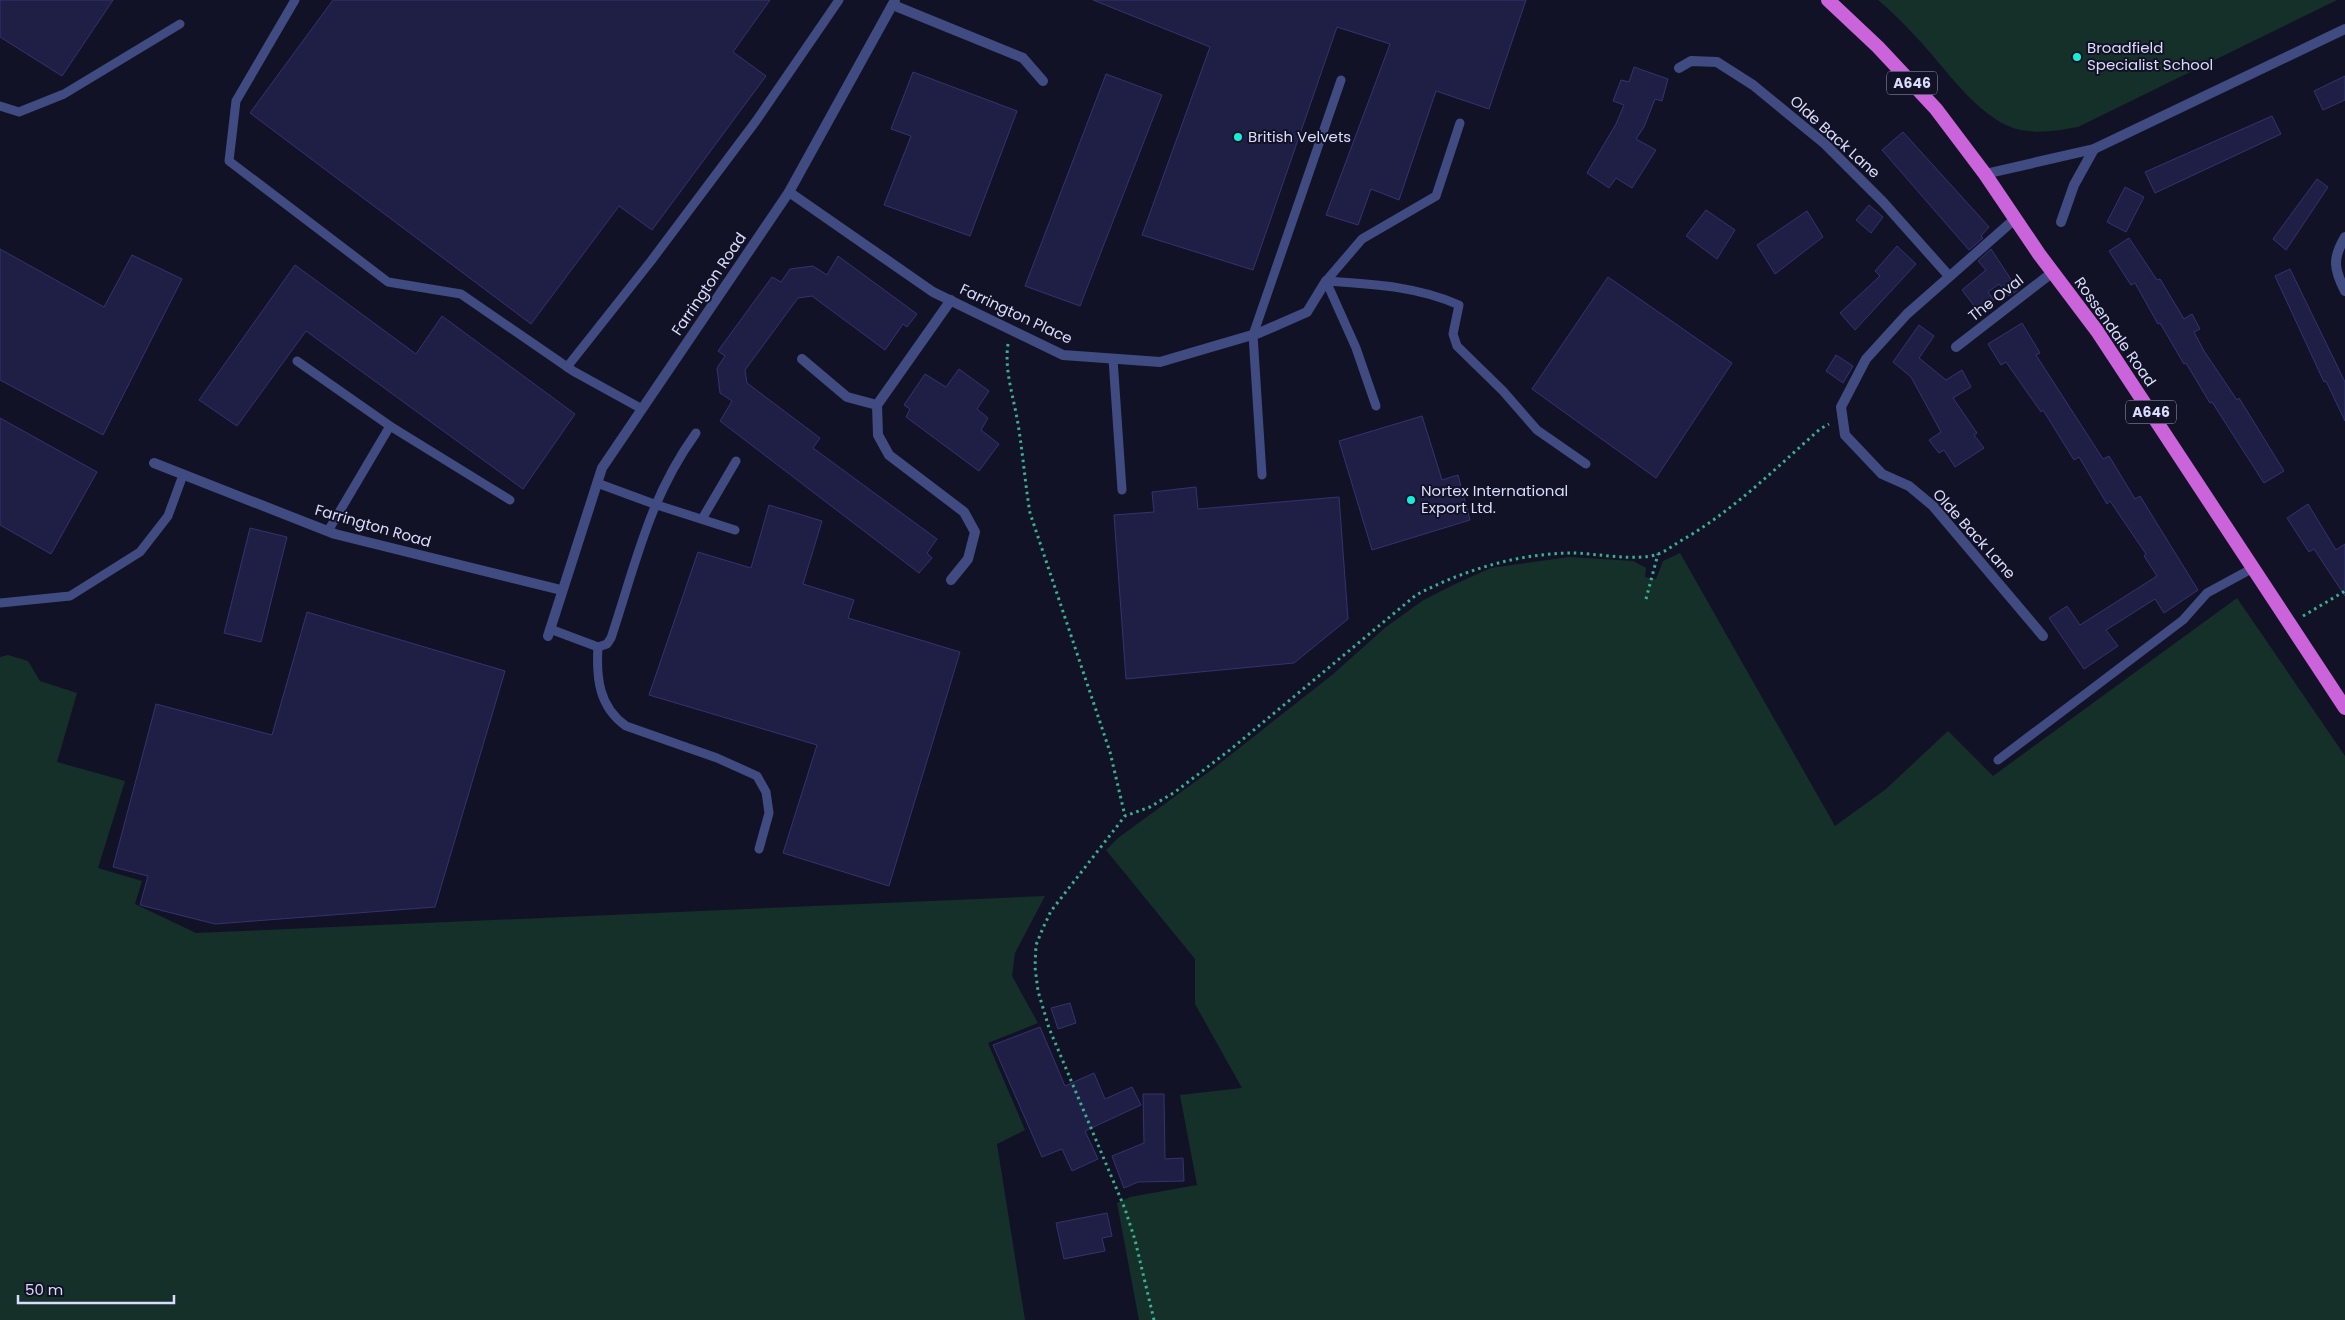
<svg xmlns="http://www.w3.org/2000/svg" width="2345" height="1320" font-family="Poppins,sans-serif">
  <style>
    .green { fill: #153029 }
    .building { fill: #1f1f46; stroke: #333370 }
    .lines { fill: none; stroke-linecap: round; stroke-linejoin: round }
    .path { stroke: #3ab091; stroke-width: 3; stroke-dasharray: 2.5 4; stroke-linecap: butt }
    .service { stroke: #404b81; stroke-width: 9 }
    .minor { stroke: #404b81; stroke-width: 10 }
    .tertiary { stroke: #404b81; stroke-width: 10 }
    .trunk { stroke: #cb64db; stroke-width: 14 }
    .poi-dot { fill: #15edd7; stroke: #121226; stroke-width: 2 }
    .labels { text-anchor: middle; stroke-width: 4; stroke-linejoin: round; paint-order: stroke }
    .shield { fill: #121226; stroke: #9e9fbc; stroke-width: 1 }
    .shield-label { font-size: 14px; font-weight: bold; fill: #dadcfc }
    .poi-label { font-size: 15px; fill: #dadcfc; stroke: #121226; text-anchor: start }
    .street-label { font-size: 15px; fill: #dadcfc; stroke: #121226 }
  </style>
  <rect width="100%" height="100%" fill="#121226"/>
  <g class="green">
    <path d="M1878,0H2337L2078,127C2060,130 2039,134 2021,130C1984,123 1950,75 1927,49C1912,32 1895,14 1878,0Z"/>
    <path d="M1680,553L1835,826L1886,789L1948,731L1993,776L2237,598L2345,756V1320H1139L1117,1203L1130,1197L1197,1185L1180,1095L1242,1088L1195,1004V959L1106,850L1118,838L1214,768L1332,675L1386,627L1422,601L1453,585L1491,568L1569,557L1633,561L1646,568L1645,577L1656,579L1663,561Z"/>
    <path d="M8,655L28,661L40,681L77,693L57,762L125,781L98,868L142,881L135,904L196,933L1045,896L1015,953L1012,976L1038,1023L988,1043L1025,1130L997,1144L1025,1320H0V657Z"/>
  </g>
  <g class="building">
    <path d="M0,0H113L62,76L0,37Z"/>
    <path d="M333,0H770L733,52L766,76L652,230L619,206L531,324L250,113Z"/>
    <path d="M1093,0H1526L1489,109L1436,91L1399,200L1371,189L1358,225L1326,215L1390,44L1337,27L1253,270L1142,235L1210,47Z"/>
    <path d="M1634,67L1668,79L1662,101L1655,99L1644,127L1636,139L1656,150L1632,188L1616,178L1609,188L1587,173L1616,124L1624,105L1613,101L1621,80L1629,82Z"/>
    <path d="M913,72L1017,111L970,236L884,205L911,136L891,129Z"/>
    <path d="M1106,74L1162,95L1080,306L1025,286Z"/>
    <path d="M2345,76V100L2323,110L2314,91Z"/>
    <path d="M2272,116L2281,134L2155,193L2145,172Z"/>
    <path d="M1903,132L1989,227L1981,236L1983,238L1969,250L1882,150Z"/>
    <path d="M2317,179L2328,187L2286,250L2273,239Z"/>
    <path d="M2125,187L2144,197L2126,232L2107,222Z"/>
    <path d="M1869,205L1883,217L1871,233L1856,220Z"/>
    <path d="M1706,210L1735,230L1717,259L1686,236Z"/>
    <path d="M1807,211L1823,237L1775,274L1757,245Z"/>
    <path d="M2129,238L2157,280L2160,279L2184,319L2192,314L2200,329L2194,332L2204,351L2237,400L2239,398L2284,471L2264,483L2212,402L2210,403L2186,363L2184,364L2160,323L2158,324L2135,283L2131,285L2109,251Z"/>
    <path d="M1897,246L1916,264L1855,330L1840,313L1880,276L1875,271Z"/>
    <path d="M0,249L104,307L132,255L182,279L103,435L0,380Z"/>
    <path d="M1991,249L2018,290L2009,296L1999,284L1988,292L1994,300L1978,311L1962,290L1986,270L1978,261Z"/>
    <path d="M838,256L917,314L907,327L903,324L885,350L812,296L798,298L745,370L747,383L820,438L813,448L937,539L927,553L932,558L919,573L720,421L732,401L720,393L717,368L725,356L718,351L772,277L781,282L790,269L813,266L827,275Z"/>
    <path d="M295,265L416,354L442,316L575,414L523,489L306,331L237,426L199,400Z"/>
    <path d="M2290,269L2345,382V421L2326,381L2324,382L2275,276Z"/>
    <path d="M1608,277L1732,363L1656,478L1532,389Z"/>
    <path d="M2022,323L2040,353L2036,355L2103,459L2109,456L2135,499L2140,496L2198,590L2164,613L2155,599L2106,630L2118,646L2084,669L2049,618L2067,606L2080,625L2157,576L2144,556L2146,554L2110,501L2107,504L2079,457L2074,460L2043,410L2041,412L2006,362L2001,365L1988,344Z"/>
    <path d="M1919,325L1934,336L1919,358L1946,380L1962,370L1971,387L1953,398L1977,433L1974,435L1984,448L1955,467L1944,450L1939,453L1929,440L1941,432L1911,377L1893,362Z"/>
    <path d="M1836,355L1853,366L1843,383L1826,371Z"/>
    <path d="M959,369L989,391L977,409L988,418L981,430L999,444L979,471L906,417L910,409L904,405L925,374L946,387Z"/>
    <path d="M1422,416L1442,480L1458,475L1470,520L1372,550L1339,441Z"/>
    <path d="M0,418L97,472L51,554L0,525Z"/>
    <path d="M1196,487L1198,509L1339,497L1348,619L1294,663L1126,679L1114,515L1154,512L1152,492Z"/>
    <path d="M2308,504L2336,550L2345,544V596L2314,549L2309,552L2287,518Z"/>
    <path d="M769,505L822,521L803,584L854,600L848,618L960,652L889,886L783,853L817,745L649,695L698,552L751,568Z"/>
    <path d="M250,528L287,537L261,642L224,633Z"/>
    <path d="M307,612L505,671L435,907L215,924L140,905L148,876L113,867L156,704L272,735Z"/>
    <path d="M1070,1003L1076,1023L1058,1029L1051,1008Z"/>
    <path d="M1040,1027L1065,1086L1094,1073L1105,1099L1132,1087L1141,1105L1085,1131L1098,1159L1072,1171L1062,1149L1042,1157L993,1045Z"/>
    <path d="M1143,1094H1164L1165,1159L1183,1158L1184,1181L1138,1182L1124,1188L1112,1156L1144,1143Z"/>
    <path d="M1107,1213L1112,1236L1102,1238L1105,1251L1064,1259L1056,1223Z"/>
  </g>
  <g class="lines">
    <g class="path">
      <path d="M1008,344C1004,371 1014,398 1018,424C1023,454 1025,483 1030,513L1110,752L1125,816"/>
      <path d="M1646,599L1658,554"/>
      <path d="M2303,616L2345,591"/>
      <path d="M1154,1320L1135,1240L1125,1209L1049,1028L1038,991L1035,967L1036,945L1043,928L1051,911L1125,816L1150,807L1175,792L1231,749L1416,595C1464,570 1516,554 1571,553C1595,553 1637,562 1658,554C1667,551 1676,543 1684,539C1735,509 1776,468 1820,429L1829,424"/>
    </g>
    <g class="service">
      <path d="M295,0L236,101L229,161L388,282L461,294L573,371L642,409"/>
      <path d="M0,106L19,112L64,94L180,24"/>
      <path d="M1326,281C1371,284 1417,286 1459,305L1453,334L1457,346L1503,391L1537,430L1586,464"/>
      <path d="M1326,281L1362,239L1436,196L1460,123"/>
      <path d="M1326,281L1356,348L1376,406"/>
      <path d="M1113,359L1122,490"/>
      <path d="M297,361L390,426L328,531"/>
      <path d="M567,367L651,261L756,121L839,0"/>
      <path d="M390,426L510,500"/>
      <path d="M1262,475L1253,335L1341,80"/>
      <path d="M597,483L654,504L735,530"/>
      <path d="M702,519L736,461"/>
      <path d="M0,603L70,596L140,552L168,516L183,475"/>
      <path d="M550,629L598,647L607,644L611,638C636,563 649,498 696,433"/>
      <path d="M598,647C596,678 599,707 626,726L717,758L757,776L766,792L769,813L759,849"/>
      <path d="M1998,760L2183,620L2207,593L2253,568"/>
    </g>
    <g class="minor">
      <path d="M893,5L1023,58L1043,81"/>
      <path d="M1679,68L1691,61L1717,62L1753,85L1825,144L1883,202L1949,276"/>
      <path d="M789,192L933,292L1063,355L1160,362L1259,333L1307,312L1326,281"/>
      <path d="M2016,218L1907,314L1866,359L1841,407L1845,435L1882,474L1909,486L1933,506L2043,636"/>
      <path d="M2061,222L2074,185L2094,149"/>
      <path d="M2345,237C2332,259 2334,269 2345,291"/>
      <path d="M951,300L877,405L878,435L889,455L964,512L975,532L968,559L951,580"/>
      <path d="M1956,347L2053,272"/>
      <path d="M802,359L847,397L877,405"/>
      <path d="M154,463L335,534L561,590"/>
      <path d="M548,636L602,468L789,192L895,0"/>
    </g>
    <path class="tertiary" d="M1985,174L2094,149L2345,29"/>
    <path class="trunk" d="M1828,0L1878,47L1936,109L1985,174L2039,254L2097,331L2345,708"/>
  </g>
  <g class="poi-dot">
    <circle cx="2077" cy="57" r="5"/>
    <circle cx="1238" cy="137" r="5"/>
    <circle cx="1411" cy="500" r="5"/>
  </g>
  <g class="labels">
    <g class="shield">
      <rect x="1887" y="71.5" width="50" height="23" rx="4"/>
      <rect x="2126" y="400.5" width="50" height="23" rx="4"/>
    </g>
    <g class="shield-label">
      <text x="1912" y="88">A646</text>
      <text x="2151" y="417">A646</text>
    </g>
    <g class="poi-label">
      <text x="2087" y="53">Broadfield<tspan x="2087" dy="17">Specialist School</tspan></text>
      <text x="1248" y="142">British Velvets</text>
      <text x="1421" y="496">Nortex International<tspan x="1421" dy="17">Export Ltd.</tspan></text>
    </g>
    <g class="street-label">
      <text transform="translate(1835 137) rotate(42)" y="5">Olde Back Lane</text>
      <text transform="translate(709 284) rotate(-56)" y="5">Farrington Road</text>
      <text transform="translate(1996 298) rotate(-38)" y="5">The Oval</text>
      <text transform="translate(1016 314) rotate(25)" y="5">Farrington Place</text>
      <text transform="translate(2115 332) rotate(55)" y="5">Rossendale Road</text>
      <text transform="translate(373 526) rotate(16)" y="5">Farrington Road</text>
      <text transform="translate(1974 534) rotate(48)" y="5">Olde Back Lane</text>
    </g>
  </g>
  <path d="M18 1295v8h156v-8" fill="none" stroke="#dadcfc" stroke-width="2.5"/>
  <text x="25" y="1295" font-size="15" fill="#dadcfc" stroke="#121226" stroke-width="4" paint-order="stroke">50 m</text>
</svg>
